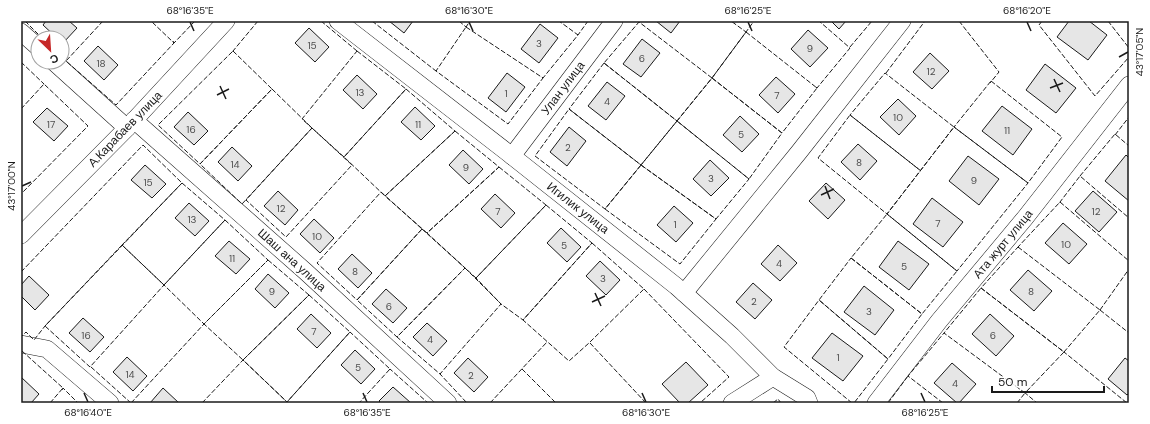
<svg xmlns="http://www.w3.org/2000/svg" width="1150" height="424" font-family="'DM Sans',sans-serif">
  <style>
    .building { fill: #e6e6e6; stroke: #1a1a1a }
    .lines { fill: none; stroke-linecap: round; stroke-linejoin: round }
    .minor-casing { stroke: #1a1a1a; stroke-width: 18 }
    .minor { stroke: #fff; stroke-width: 17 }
    .fence { stroke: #1a1a1a; stroke-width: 1; stroke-dasharray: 5 2; stroke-linecap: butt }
    .ticks { fill: none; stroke: #1a1a1a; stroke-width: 1.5 }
    .labels { text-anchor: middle; stroke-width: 3; stroke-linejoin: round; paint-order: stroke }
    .number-label { font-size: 10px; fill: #4d4d4d }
    .street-label { font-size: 12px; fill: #1a1a1a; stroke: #fff }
    .neatline { fill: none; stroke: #1a1a1a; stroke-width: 1.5 }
    .ticks-label { font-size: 10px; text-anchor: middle; fill: #1a1a1a }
  </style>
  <rect width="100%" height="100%" fill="#fff"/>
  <g class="building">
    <path d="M46,21H69L77,28L63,43L62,38H57L43,25Z"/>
    <path d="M389,21H413L404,33Z"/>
    <path d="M656,21H680L671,33Z"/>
    <path d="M831,21H846L839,29Z"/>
    <path d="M1069,21H1089L1107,35L1088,60L1057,37Z"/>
    <path d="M540,24L558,38L539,63L521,49Z"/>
    <path d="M309,28L329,47L315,62L295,43Z"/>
    <path d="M808,30L828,48L810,67L791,49Z"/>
    <path d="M642,39L660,53L641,77L623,64Z"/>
    <path d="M98,46L118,65L104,80L84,61Z"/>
    <path d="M930,53L949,71L932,89L913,72Z"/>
    <path d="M1045,64L1076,88L1056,113L1026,90Z"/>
    <path d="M507,73L525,87L506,112L488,98Z"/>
    <path d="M357,75L377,94L363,109L343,90Z"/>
    <path d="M776,77L795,94L778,113L759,95Z"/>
    <path d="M607,82L625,96L606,120L588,106Z"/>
    <path d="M898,99L916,116L899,135L880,117Z"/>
    <path d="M1002,106L1032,129L1013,155L982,131Z"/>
    <path d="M415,107L435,126L421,140L401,122Z"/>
    <path d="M47,108L68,126L54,141L33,122Z"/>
    <path d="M188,112L208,131L194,145L174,127Z"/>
    <path d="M740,116L759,134L742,152L723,135Z"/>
    <path d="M569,127L586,141L567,166L550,152Z"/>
    <path d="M858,144L877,161L860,180L841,162Z"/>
    <path d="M232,147L252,166L238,181L218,162Z"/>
    <path d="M463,150L483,169L469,184L449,165Z"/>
    <path d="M1126,155L1129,158V201L1105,181Z"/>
    <path d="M968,156L999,179L979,205L949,181Z"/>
    <path d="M710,160L729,178L711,196L693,179Z"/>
    <path d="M145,165L166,184L152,198L131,180Z"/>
    <path d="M826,183L845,200L828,219L809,201Z"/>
    <path d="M278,191L298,210L285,225L264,206Z"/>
    <path d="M1093,191L1117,212L1099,232L1075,211Z"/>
    <path d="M495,194L515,213L501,228L481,209Z"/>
    <path d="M932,198L963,222L943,247L913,224Z"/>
    <path d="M189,203L209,221L195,236L175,218Z"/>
    <path d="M674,206L693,223L676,242L657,225Z"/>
    <path d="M314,219L334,238L320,253L300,234Z"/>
    <path d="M1063,223L1087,244L1069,264L1045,243Z"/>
    <path d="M561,228L581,247L567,262L547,243Z"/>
    <path d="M229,241L250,259L236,274L215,256Z"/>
    <path d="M898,241L929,264L909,290L879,267Z"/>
    <path d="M778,245L797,263L780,281L761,264Z"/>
    <path d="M352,254L372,273L358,288L338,269Z"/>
    <path d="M600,261L620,280L606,295L586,276Z"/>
    <path d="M1028,270L1052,291L1034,311L1010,290Z"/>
    <path d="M268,274L289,293L275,308L255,289Z"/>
    <path d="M29,276L49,295L35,310L21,296V285Z"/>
    <path d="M753,283L772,300L755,319L736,302Z"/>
    <path d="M864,286L894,310L875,335L844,312Z"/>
    <path d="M386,289L407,308L393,323L372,304Z"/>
    <path d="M311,314L331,333L317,348L297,329Z"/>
    <path d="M990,314L1014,336L996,356L972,334Z"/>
    <path d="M83,318L104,337L90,352L69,333Z"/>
    <path d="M427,323L447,341L433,356L413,337Z"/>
    <path d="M832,333L863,356L843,381L812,358Z"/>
    <path d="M355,350L375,369L361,384L341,365Z"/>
    <path d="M127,357L147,376L133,391L113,372Z"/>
    <path d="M468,358L488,377L474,392L454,373Z"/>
    <path d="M1125,358L1129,361V393L1127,395L1108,379Z"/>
    <path d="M686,362L708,385L688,403H680L662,384Z"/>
    <path d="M952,363L976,384L959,403H957L934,383Z"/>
    <path d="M21,377L39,394L31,403H21Z"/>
    <path d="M393,387L411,403H381L379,401Z"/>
    <path d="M163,388L179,403H150Z"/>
  </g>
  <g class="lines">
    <defs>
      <g id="minor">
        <path d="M338,21L512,156L676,286L732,336L773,377L807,398L809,403"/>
        <path d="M21,32L38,47"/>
        <path d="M54,62L127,128"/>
        <path d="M134,120L306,272L448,403"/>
        <path d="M512,156L614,21"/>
        <path d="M21,235L127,128L226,21"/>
        <path d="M684,293L799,152L902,21"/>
        <path d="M21,344L47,349L110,403"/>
        <path d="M732,403L773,377"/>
        <path d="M876,403L939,321L1025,218L1129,85"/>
      </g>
    </defs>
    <use href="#minor" class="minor-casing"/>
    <use href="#minor" class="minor"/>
    <g class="fence">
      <path d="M25,21L42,38"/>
      <path d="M103,21L66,61L116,105L174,43L151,21"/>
      <path d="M321,21L357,51L356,52"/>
      <path d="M372,21L436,71V70"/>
      <path d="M459,21L466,27"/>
      <path d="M959,21L999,72L990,83"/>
      <path d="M1042,21L1039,25L1095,96L1129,57"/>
      <path d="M1108,21L1129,48"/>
      <path d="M466,27L543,78L508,124L436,71Z"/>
      <path d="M467,27H466L470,21"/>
      <path d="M746,32L817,88L782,133L712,78Z"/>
      <path d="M747,33L746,32L754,21"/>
      <path d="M577,34L578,35L588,21"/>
      <path d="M173,41L174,43L195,21"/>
      <path d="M850,47L872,21"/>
      <path d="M233,51L272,89L200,164L158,125Z"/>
      <path d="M357,51L406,89L344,157L302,119Z"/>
      <path d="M233,52V51L258,21"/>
      <path d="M62,57L66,60"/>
      <path d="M21,62L44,84"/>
      <path d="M604,63L677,121L641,165L569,109Z"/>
      <path d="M886,73L925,21"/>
      <path d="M542,77L543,78L578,35L559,21"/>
      <path d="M712,78L639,22L604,63L677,121L712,78L746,32L731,21"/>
      <path d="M712,78L782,133L749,179L677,121Z"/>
      <path d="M991,81L1062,137L1028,183L954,127Z"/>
      <path d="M816,87L817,88L850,48L819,21"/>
      <path d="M272,89L312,128L242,204L200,164Z"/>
      <path d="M406,89L455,131L385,196L344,157Z"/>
      <path d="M21,109L44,84L88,126L21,194"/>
      <path d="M569,109L641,165L605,209L535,156Z"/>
      <path d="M677,121L749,179L716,219L641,165Z"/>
      <path d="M954,127L1028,183L957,271L887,214Z"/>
      <path d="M312,128L352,165L286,237L246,200Z"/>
      <path d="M455,131L499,167L427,233L385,196Z"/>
      <path d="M1115,135L1129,117"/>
      <path d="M641,165L716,219L680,264L605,209Z"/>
      <path d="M499,167L546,205L476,278L427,233Z"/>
      <path d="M921,171L850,115L818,158L887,214L954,127L885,73L850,115L921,171"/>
      <path d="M1080,176L1115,134L1129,146"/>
      <path d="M182,183L225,220L164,285L122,245Z"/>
      <path d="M381,192L422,229L357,300L317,263Z"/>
      <path d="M1060,203V202L1080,176L1129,218"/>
      <path d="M546,205L592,243L523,320L501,304L476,278Z"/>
      <path d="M887,214L957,271L922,314L851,258Z"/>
      <path d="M422,229L465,268L397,337L357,300Z"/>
      <path d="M592,243L644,289L589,343L569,361L523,320Z"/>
      <path d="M122,245L164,285L90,367L45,326Z"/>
      <path d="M1018,247L1100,310L1064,352L981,288Z"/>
      <path d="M1019,248L1018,247L1060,202L1129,261"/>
      <path d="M851,258L922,314L888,359L819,300Z"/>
      <path d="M268,260L309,295L243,360L204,324Z"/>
      <path d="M465,268L501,304L440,374L397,337Z"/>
      <path d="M21,272L143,145L182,183L45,326L34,340L26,332L21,337"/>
      <path d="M981,288L1064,352L1025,393L944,333Z"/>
      <path d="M644,289L729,377L700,403"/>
      <path d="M309,295L350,332L287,402L243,360Z"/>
      <path d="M1100,310L1129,269"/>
      <path d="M1100,310L1129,333"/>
      <path d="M590,343L646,403"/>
      <path d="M22,351L63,388L50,403"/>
      <path d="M1065,351L1064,352L1127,403"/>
      <path d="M91,367L131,403"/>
      <path d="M522,369L556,403"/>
      <path d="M389,370L390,369L428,403"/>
      <path d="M441,373L440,374L467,403"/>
      <path d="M62,390L63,388L78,403"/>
      <path d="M1024,392L1037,403"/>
      <path d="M131,403L204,324L268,260L225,220L164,285L204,324"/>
      <path d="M202,403L243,360L287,402L286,403H287V402L350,332L390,369L359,403"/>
      <path d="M490,403L547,342H546"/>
      <path d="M773,403L778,399L781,403"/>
      <path d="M852,403L784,347L819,300L888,359L854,403"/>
      <path d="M888,403L908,376"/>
      <path d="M943,403L908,376L944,333"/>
      <path d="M1017,403L1025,393"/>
    </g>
  </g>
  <path class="ticks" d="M190,22L194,31M469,22L473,31M748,22L752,31M1027,22L1031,31M1119,57L1128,52M1054,79L1060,92M220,86L226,99M1050,88L1063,83M217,95L229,89M22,186L31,182M825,186L830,199M821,195L834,189M595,293L601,306M592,302L605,296M84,393L88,402M363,393L367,402M642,393L646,402M921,393L925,402"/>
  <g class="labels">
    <g class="number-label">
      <text x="539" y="47">3</text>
      <text x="312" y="49">15</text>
      <text x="810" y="52">9</text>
      <text x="642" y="62">6</text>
      <text x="101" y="67">18</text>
      <text x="931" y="75">12</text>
      <text x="360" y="96">13</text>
      <text x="506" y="97">1</text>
      <text x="777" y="99">7</text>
      <text x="607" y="105">4</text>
      <text x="898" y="121">10</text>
      <text x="51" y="128">17</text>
      <text x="418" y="128">11</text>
      <text x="191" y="133">16</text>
      <text x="1007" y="134">11</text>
      <text x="741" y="138">5</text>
      <text x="568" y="151">2</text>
      <text x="859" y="166">8</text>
      <text x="235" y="168">14</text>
      <text x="466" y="171">9</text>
      <text x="711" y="182">3</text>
      <text x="974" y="184">9</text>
      <text x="148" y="186">15</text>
      <text x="281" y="212">12</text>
      <text x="498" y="215">7</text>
      <text x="1096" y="215">12</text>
      <text x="192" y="223">13</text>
      <text x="938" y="227">7</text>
      <text x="675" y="228">1</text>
      <text x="317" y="240">10</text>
      <text x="1066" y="248">10</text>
      <text x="564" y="249">5</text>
      <text x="232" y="262">11</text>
      <text x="779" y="267">4</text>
      <text x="904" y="270">5</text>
      <text x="355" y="275">8</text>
      <text x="603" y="282">3</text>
      <text x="272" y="295">9</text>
      <text x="1031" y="295">8</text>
      <text x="754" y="305">2</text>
      <text x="389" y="310">6</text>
      <text x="869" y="315">3</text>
      <text x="314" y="335">7</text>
      <text x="86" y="339">16</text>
      <text x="993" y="339">6</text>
      <text x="430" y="343">4</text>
      <text x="838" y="361">1</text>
      <text x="358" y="371">5</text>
      <text x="130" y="378">14</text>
      <text x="471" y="379">2</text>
      <text x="955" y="387">4</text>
    </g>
    <g class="street-label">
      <text transform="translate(563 88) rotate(-53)" y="4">Улан улица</text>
      <text transform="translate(125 129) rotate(-46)" y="4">А.Карабаев улица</text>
      <text transform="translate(578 208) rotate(38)" y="4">Игилик улица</text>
      <text transform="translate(1003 244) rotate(-50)" y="4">Ата журт улица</text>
      <text transform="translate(292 260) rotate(42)" y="4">Шаш ана улица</text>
    </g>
  </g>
  <rect width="1150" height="424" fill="none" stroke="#ffffff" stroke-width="44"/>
  <g transform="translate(50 50) rotate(155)"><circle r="19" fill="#ffffff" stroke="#a3a3a3"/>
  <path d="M0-3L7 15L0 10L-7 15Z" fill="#c62828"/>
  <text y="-6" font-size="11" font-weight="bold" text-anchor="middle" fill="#1a1a1a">С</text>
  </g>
  <path d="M992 386v6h112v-6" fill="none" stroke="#1a1a1a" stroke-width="2"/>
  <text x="998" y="386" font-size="12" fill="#1a1a1a" stroke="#ffffff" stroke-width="3" paint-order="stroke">50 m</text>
  <rect x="22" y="22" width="1106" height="380" class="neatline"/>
  <g class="ticks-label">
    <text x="190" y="14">68°16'35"E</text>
    <text x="469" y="14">68°16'30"E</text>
    <text x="748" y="14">68°16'25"E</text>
    <text x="1027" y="14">68°16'20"E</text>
    <text transform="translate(1139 52) rotate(-90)" y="4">43°17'05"N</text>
    <text transform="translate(11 186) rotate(-90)" y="4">43°17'00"N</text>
    <text x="88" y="416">68°16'40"E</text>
    <text x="367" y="416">68°16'35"E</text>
    <text x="646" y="416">68°16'30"E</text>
    <text x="925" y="416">68°16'25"E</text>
  </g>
</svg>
